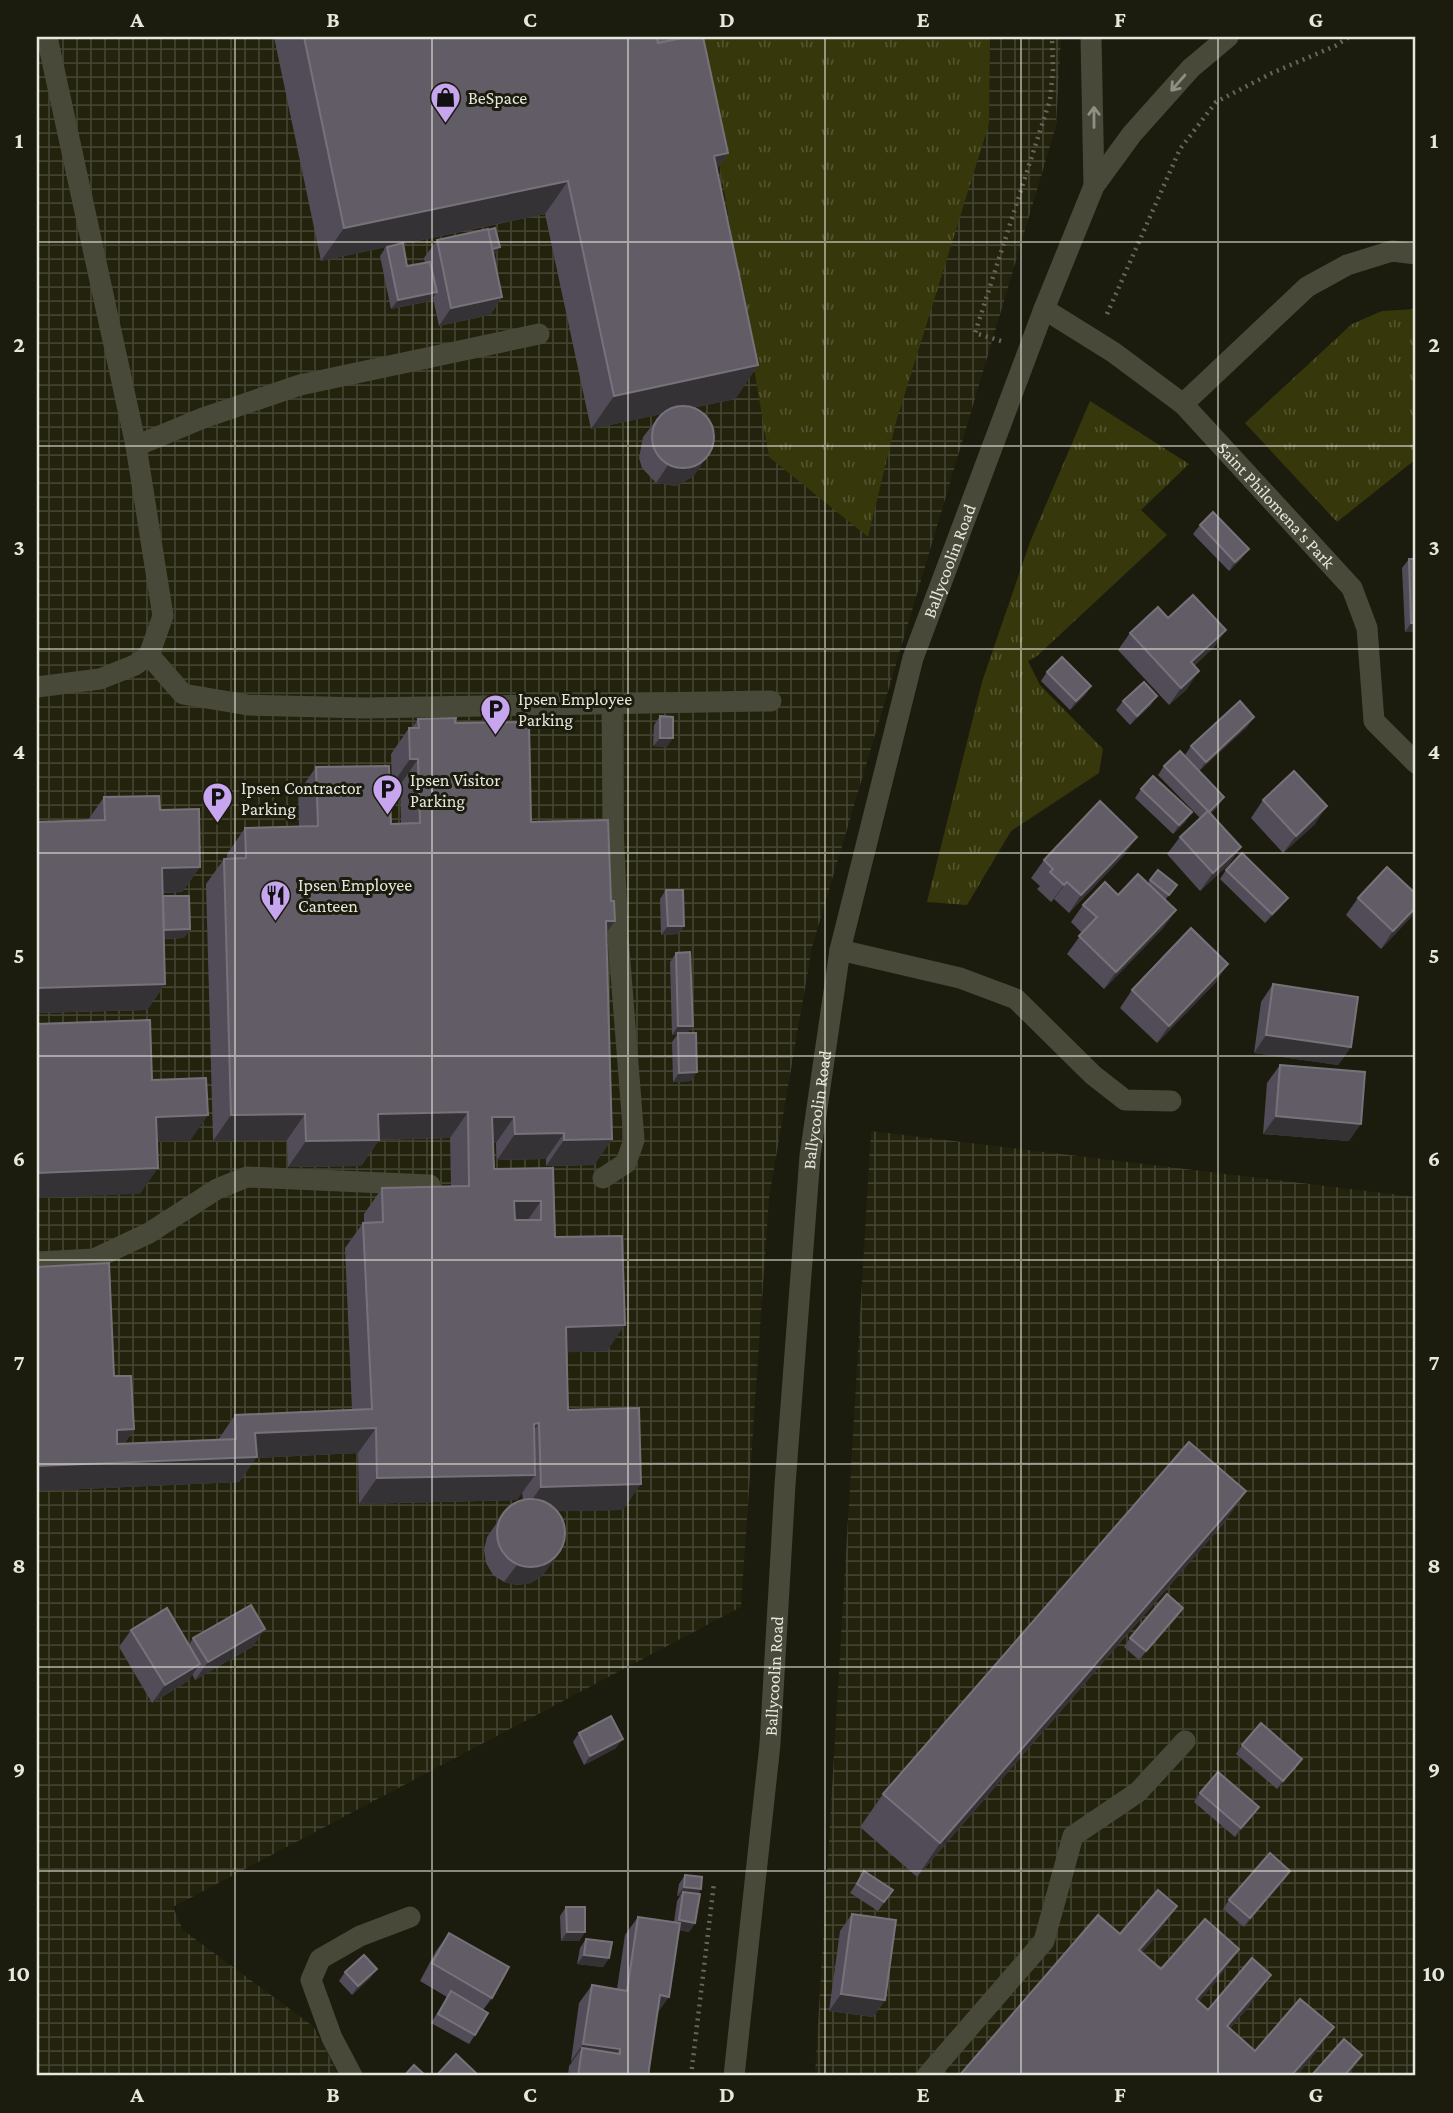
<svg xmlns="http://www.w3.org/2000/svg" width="1453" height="2113" font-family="'Crimson Pro',serif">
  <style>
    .industrial { fill: url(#industrial-grid) }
    .grass { fill: url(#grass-tufts) }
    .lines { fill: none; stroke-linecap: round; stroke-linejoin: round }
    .path { stroke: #66675a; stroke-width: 4.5; stroke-dasharray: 2 5; stroke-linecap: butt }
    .lane { stroke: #484939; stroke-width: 21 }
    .street { stroke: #484939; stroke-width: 21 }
    .secondary { stroke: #484939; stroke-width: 21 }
    .wall { fill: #524c59 }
    .shaded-wall { fill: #353235 }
    .building { fill: #625c67; stroke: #77727a; stroke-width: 2; fill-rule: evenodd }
    .oneway { stroke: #8f9083 }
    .grid { fill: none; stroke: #e6e7dd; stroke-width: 2; stroke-opacity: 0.55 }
    .labels { text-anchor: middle; stroke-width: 6; stroke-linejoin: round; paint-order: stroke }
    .poi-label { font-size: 18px; fill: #e6e7dd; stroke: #1b1c0d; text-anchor: start }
    .street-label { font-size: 18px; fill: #e6e7dd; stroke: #1b1c0d }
    .neatline { fill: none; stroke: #e6e7dd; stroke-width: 2.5 }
    .grid-label { font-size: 23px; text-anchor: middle; font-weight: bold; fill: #e6e7dd }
  </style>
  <defs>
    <pattern id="industrial-grid" width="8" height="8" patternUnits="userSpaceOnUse" patternTransform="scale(1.75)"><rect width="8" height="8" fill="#22220d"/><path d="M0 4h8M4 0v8" fill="none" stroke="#424230"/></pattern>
    <pattern id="grass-tufts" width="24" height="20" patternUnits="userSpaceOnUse" patternTransform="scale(1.75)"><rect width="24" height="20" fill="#37370c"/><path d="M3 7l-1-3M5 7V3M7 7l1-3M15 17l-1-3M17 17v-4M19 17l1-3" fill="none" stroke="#54542f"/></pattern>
  </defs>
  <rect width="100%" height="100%" fill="#1b1c0d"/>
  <g class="industrial">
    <path d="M37,37H1061L1056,126L812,947L769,1198L741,1607L173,1907L183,1930L314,2027L339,2076H37Z"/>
    <path d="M871,1131L1416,1197V2076H815Z"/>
  </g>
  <g class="grass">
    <path d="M698,37H990L989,124L896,422L868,537L769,457Z"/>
    <path d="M1416,309V459L1337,522L1245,423L1352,324L1382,311Z"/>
    <path d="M1090,401L1189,464L1141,510L1167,535L1037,656L1028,661L1040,685L1103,749L1099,773L1011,831L967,905L927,902L982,682L1030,542Z"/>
  </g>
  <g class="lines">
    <g class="path">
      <path d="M1107,314L1180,149L1216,102L1272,73L1335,46L1349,37"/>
      <path d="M1001,341L975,333L1050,100L1053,70L1052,37"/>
      <path d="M691,2076L714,1883"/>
    </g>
    <g class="lane">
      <path d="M1183,404L1307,287L1347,265L1392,251L1416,254"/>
      <path d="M136,446L203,418L300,385L539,334"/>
      <path d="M149,655L183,694L248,705L365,708L771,701"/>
      <path d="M37,687L100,679L135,665L149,655L163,616L136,446L47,37"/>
      <path d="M603,1178L626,1163L634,1140L618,936L613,827L612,703"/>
      <path d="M37,1262L94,1259L149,1233L217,1189L247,1177L430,1185"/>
      <path d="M352,2076L332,2038L311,1980L320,1959L360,1936L410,1917"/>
      <path d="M927,2076L1044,1941L1073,1836L1138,1792L1185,1741"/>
    </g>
    <g class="street">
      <path id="s1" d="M1044,309L1113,352L1183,404L1352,588L1367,628L1374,721L1416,763"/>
      <path d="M840,950L960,978L1016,999L1093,1075L1125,1100L1171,1101"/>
    </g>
    <g class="secondary">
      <path d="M1091,37L1094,186"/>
      <path id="s2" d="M734,2076L770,1744L785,1485L810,1156L840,950L913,658L1044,309L1094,186L1132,134L1191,68L1228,37"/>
    </g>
  </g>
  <g class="wall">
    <path d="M274,37H680L728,153L717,169L758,365L735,399L692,408L694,476L676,486L656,483L642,468L639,458L643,437L661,414L591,429L545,214L403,244L407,266L425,263L424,258L437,240L493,256L502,297L490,315L439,326L433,298L431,301L391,309L380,256L386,247L321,261Z"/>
    <path d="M1200,525L1242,558L1229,571L1193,534Z"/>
    <path d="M1409,559H1416V632H1405L1402,568Z"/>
    <path d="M1168,618L1226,630L1214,647L1194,666L1187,689L1169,705L1118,650L1130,633Z"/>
    <path d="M1047,672L1091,686L1085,695L1070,710L1041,681Z"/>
    <path d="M1123,701L1151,705L1130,725L1116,710Z"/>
    <path d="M660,716L667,747L653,746L654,725Z"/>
    <path d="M418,719L455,723L531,822L611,901L615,921L606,933L612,1139L594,1165L546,1166V1159L497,1160L496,1143H493L494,1169L553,1168L555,1237L607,1351L567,1352L568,1410L623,1510L557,1511L562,1548L542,1576L531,1583L517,1585L504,1582L493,1575L486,1563L484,1550L487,1537L507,1508L523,1500L522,1492L517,1500L359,1504L358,1453L256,1458L239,1482L37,1491L114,1376L134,1429L124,1444L218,1440L235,1415L352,1410L345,1248L363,1223H364V1214L382,1188L451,1186L450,1138L379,1140L361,1166L288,1167L287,1140L213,1141L206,884L224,859H227V854L245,828L299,827L298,793L316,767L391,824H401L400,785H392L391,754L409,728H412Z"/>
    <path d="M1248,726L1199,771L1185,755L1191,746Z"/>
    <path d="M1164,766L1224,797L1218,806L1211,813L1241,847L1229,864L1200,891L1167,854L1180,837L1200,818L1158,775Z"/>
    <path d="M1141,789L1186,821L1173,834L1135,798Z"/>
    <path d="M104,797L160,810L200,867L182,892L162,893L163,896L190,929L184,938L164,939L165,984L147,1010L37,1013V822L88,820Z"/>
    <path d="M1263,800L1315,824L1283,853L1251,818Z"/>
    <path d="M1125,854L1069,913L1054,899L1051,902L1037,889L1040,886L1031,878L1044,860Z"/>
    <path d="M1158,870L1177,885L1165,900L1176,910L1163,928L1104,989L1067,954L1082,933L1071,922L1083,905L1118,895L1148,883Z"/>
    <path d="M1226,870L1281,907L1265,923L1220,879Z"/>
    <path d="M666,890L684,926L678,934L661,935L660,899Z"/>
    <path d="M1416,894V909L1410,918L1381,949L1346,915L1358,898Z"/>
    <path d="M676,953L688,1033L691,1081L673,1082L672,1042L677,1035H672L670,962Z"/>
    <path d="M1216,982L1157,1043L1120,1008L1132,990Z"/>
    <path d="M1273,984L1351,1047L1338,1065L1254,1053L1261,1002Z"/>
    <path d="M1280,1065L1349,1141L1263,1134L1267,1083Z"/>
    <path d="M1246,1491L1223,1524L917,1877L860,1827L883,1794Z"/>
    <path d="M1183,1608L1177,1617L1139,1660L1124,1647L1130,1638Z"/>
    <path d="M265,1629L252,1647L195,1680L192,1674L188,1681L152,1703L119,1647L131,1630L189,1645L193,1638Z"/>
    <path d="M579,1733L616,1748L584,1765L573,1742Z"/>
    <path d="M1242,1745L1302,1759L1277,1789L1236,1754Z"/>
    <path d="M1200,1793L1259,1807L1235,1837L1194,1802Z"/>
    <path d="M864,1871L893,1890L878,1911L850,1893Z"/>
    <path d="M1290,1871L1284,1880L1244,1927L1223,1909L1229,1900Z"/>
    <path d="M685,1875L701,1889L698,1894L695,1923L689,1932L679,1930L657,2014L648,2076H568L569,2066L572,2062L571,2061L579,2003L592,1985L617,1989L625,1935L638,1917L674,1922L677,1901L680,1896H677L679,1884Z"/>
    <path d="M566,1907L585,1932L579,1941H561L560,1916Z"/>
    <path d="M852,1914L885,2000L873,2017L829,2011L840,1931Z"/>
    <path d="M449,1933L492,1998L483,2010L475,2035L469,2044L431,2023L447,1997L420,1981L436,1951Z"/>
    <path d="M586,1939L609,1958L603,1967L577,1964L580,1948Z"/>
    <path d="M377,1969L370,1978L352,1995L339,1981L345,1972Z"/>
  </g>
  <g class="shaded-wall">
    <path d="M728,153L705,186L714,156Z"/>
    <path d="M568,181L545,214L321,261L344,228Z"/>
    <path d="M500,247L494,256L487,250Z"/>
    <path d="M437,292L431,301L391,309L398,300Z"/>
    <path d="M502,297L490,315L439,326L451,308Z"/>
    <path d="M758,365L735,399L591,429L614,396Z"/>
    <path d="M706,458L694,476L676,486L656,483L668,465Z"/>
    <path d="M1249,549L1242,558L1229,571L1235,562Z"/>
    <path d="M1411,623H1416V632H1405Z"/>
    <path d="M1226,630L1214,647L1179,680L1191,662Z"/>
    <path d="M1199,671L1187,689L1169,705L1181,688Z"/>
    <path d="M1091,686L1085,695L1070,710L1076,701Z"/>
    <path d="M1157,696L1151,705L1130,725L1137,716Z"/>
    <path d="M1254,717L1248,726L1199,771L1206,762Z"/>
    <path d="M660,738H673L667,747L653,746Z"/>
    <path d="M410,759H418L400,785H392Z"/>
    <path d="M1224,797L1218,806L1202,821L1209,812Z"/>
    <path d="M1327,806L1315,824L1283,853L1296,836Z"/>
    <path d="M1192,812L1186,821L1173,834L1179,825Z"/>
    <path d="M1137,837L1125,854L1069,913L1081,895Z"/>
    <path d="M1241,847L1229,864L1200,891L1213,873Z"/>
    <path d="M200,867L182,892L144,893L162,868Z"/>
    <path d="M1067,882L1054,899L1051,902L1064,885Z"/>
    <path d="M1288,898L1281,907L1265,923L1272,914Z"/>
    <path d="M1416,907V909L1410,918L1381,949L1393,931Z"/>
    <path d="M1176,910L1163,928L1104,989L1116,972Z"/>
    <path d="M606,921H615L597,946Z"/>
    <path d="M668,926H684L678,934L661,935Z"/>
    <path d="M190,929L184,938L153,939L159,930Z"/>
    <path d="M1228,964L1216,982L1157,1043L1169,1026Z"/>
    <path d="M165,984L147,1010L37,1013V988Z"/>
    <path d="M678,1026H693L686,1035L678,1033L677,1035H672Z"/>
    <path d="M1266,1035L1351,1047L1338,1065L1254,1053Z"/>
    <path d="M697,1072L691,1081L673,1082L679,1073Z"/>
    <path d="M468,1112L450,1138L360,1140L378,1114Z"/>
    <path d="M305,1114L287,1140L213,1141L231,1115Z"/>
    <path d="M208,1115L190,1141L138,1142L156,1117Z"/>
    <path d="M1276,1116L1361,1124L1349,1141L1263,1134Z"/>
    <path d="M492,1117H514L496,1143H474Z"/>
    <path d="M564,1133L546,1159L497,1160L515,1134Z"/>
    <path d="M612,1139L594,1165L546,1166L564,1140Z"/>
    <path d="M379,1140L361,1166L288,1167L306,1141Z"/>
    <path d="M158,1168L140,1194L37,1198V1173Z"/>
    <path d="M514,1201H541L523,1227H496Z"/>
    <path d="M625,1325L607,1351L548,1353L566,1327Z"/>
    <path d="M539,1423L521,1449L534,1424Z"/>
    <path d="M376,1428L358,1453L256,1458L239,1482L37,1491V1466L238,1457L255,1433Z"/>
    <path d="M134,1429L116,1455L117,1430Z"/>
    <path d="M535,1475L517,1500L359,1504L377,1478Z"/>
    <path d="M641,1484L623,1510L523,1512L541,1487Z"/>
    <path d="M1246,1491L1223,1524L917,1877L940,1843Z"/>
    <path d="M555,1559L542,1576L531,1583L517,1585L504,1582L517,1565Z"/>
    <path d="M1183,1608L1177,1617L1139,1660L1146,1651Z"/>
    <path d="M265,1629L252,1647L195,1680L208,1662Z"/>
    <path d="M200,1664L188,1681L152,1703L165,1685Z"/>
    <path d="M623,1739L616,1748L584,1765L590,1756Z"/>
    <path d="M1302,1759L1295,1768L1277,1789L1283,1781Z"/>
    <path d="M1259,1807L1253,1816L1235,1837L1241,1828Z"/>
    <path d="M1290,1871L1284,1880L1244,1927L1250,1918Z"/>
    <path d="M684,1887L701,1889L695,1898L683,1892L680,1896H677Z"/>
    <path d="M1177,1906L1154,1939L1116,1983L1139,1950Z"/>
    <path d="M679,1920L695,1923L689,1932L673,1929Z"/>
    <path d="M567,1932H585L579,1941H561Z"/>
    <path d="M1239,1949L1216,1982L1172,2032L1196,1999Z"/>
    <path d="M584,1955L609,1958L603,1967L577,1964Z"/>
    <path d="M377,1969L370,1978L352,1995L358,1986Z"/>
    <path d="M1271,1975L1248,2008L1204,2059L1227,2026Z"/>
    <path d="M841,1994L885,2000L873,2017L829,2011Z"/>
    <path d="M660,1995L669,1997L657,2014Z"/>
    <path d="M1334,2027L1310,2060L1297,2076H1291Z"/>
    <path d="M583,2044L620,2049L608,2067L582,2048L572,2062L571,2061Z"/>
    <path d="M1362,2055L1348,2076H1344Z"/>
  </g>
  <g class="building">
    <path d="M304,37H657L658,43L686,37H703L728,153L714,156L758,365L614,396L568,181L344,228Z"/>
    <path d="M657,37H680L681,38L658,43Z"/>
    <path d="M495,228L500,247L492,249L488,230Z"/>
    <path d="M488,229L502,297L451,308L437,240Z"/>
    <path d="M403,243L407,266L430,262L437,292L398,300L387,247Z"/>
    <circle cx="683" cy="437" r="31"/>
    <path d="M1213,512L1249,549L1235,562L1200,525Z"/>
    <path d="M1409,559H1416V623H1411Z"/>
    <path d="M1193,595L1226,630L1191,662L1199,671L1181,688L1130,633L1158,607L1168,618Z"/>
    <path d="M1062,657L1091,686L1076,701L1047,672Z"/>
    <path d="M1144,682L1157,696L1137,716L1123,701Z"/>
    <path d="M1240,701L1254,717L1206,762L1191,746Z"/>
    <path d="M660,716L673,717V738H660Z"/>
    <path d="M456,718L455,723L529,722L531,822L608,820L611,901H614L615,921H606L612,1139L564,1140V1133L515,1134L514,1117H492L494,1169L553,1168L555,1237L622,1236L625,1325L566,1327L568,1410L639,1408L641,1484L541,1487L539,1423L534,1424L535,1475L377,1478L376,1428L255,1433L257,1457L37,1466V1267L109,1263L114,1376H131L134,1429L117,1430V1444L236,1439L235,1415L372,1409L363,1223L383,1222L382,1188L469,1186L468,1112L378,1114L379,1140L306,1141L305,1114L231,1115L224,859L246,858L245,828L318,826L316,767L389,766L391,824L420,823L418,759H410L409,728H419L418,719ZM514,1201H541V1220H515Z"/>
    <path d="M1180,751L1224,797L1209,812L1164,766Z"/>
    <path d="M1294,771L1327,806L1296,836L1263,800Z"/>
    <path d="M1153,776L1192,812L1179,825L1141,789Z"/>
    <path d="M159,796L160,810L199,809L200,867L162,868L165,984L37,988V822L105,820L104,797Z"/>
    <path d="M1100,801L1137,837L1081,895L1067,882L1064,885L1050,872L1053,869L1044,860Z"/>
    <path d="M1208,811L1241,847L1213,873L1180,837Z"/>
    <path d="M1242,853L1288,898L1272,914L1226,870Z"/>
    <path d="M1387,867L1416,894V907L1393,931L1358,898Z"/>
    <path d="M1158,870L1177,885L1169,895L1150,880Z"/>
    <path d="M1138,874L1176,910L1116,972L1079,936L1097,917L1083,905L1105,882L1118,895Z"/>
    <path d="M666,890H683L684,926H668Z"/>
    <path d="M163,896H189L190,929L164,930Z"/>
    <path d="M1191,928L1228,964L1169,1026L1132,990Z"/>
    <path d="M690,952L693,1026H678L676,953Z"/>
    <path d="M1273,984L1358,997L1351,1047L1266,1035Z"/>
    <path d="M150,1020L152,1080L206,1078L208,1115L156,1117L158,1168L37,1173V1024Z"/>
    <path d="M678,1033H696L697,1072L679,1073Z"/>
    <path d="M1280,1065L1365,1072L1361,1124L1276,1116Z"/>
    <path d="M1189,1442L1246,1491L940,1843L883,1794Z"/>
    <circle cx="531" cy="1533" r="34"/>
    <path d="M1167,1594L1183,1608L1146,1651L1130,1638Z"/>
    <path d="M251,1605L265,1629L208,1662L193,1638Z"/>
    <path d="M167,1608L200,1664L165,1685L131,1630Z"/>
    <path d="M611,1716L623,1739L590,1756L579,1733Z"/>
    <path d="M1261,1723L1302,1759L1283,1781L1242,1745Z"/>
    <path d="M1218,1772L1259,1807L1241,1828L1200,1793Z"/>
    <path d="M1270,1853L1290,1871L1250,1918L1229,1900Z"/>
    <path d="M864,1871L893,1890L884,1902L857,1884Z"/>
    <path d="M685,1875L702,1877L701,1889L684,1887Z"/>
    <path d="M1158,1890L1177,1906L1139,1950L1161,1969L1205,1919L1239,1949L1196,1999L1208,2010L1252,1958L1271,1975L1227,2026L1255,2051L1300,1999L1334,2027L1291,2076H959L1098,1915L1120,1934Z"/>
    <path d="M683,1892L700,1894L695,1923L679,1920Z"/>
    <path d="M566,1907H585V1932H567Z"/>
    <path d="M852,1914L896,1920L885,2000L841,1994Z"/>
    <path d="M638,1917L680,1923L669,1997L660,1995L648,2076H578L582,2048L620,2054V2049L583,2044L592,1985L627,1991Z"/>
    <path d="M449,1933L509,1967L492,1998L432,1963Z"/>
    <path d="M586,1939L612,1942L609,1958L584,1955Z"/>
    <path d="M364,1955L377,1969L358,1986L345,1972Z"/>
    <path d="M451,1991L488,2013L475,2035L438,2014Z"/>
    <path d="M1344,2039L1362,2055L1344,2076H1311Z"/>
    <path d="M456,2054L476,2073L473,2076H436Z"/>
    <path d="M414,2065L426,2076H404Z"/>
  </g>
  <defs><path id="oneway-shaft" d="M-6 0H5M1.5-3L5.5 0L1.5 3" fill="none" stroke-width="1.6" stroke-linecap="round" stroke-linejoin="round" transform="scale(1.75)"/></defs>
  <g class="oneway">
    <use href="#oneway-shaft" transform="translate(1178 83) rotate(131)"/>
    <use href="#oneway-shaft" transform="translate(1094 117) rotate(-90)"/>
  </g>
  <path class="grid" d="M235,37V2076M432,37V2076M628,37V2076M825,37V2076M1021,37V2076M1218,37V2076M37,242H1416M37,446H1416M37,649H1416M37,853H1416M37,1056H1416M37,1260H1416M37,1464H1416M37,1667H1416M37,1871H1416"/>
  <defs>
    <symbol id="shop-pin" viewBox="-11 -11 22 30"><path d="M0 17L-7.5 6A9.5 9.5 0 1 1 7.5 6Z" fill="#c8a6ef" stroke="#1b1c0d"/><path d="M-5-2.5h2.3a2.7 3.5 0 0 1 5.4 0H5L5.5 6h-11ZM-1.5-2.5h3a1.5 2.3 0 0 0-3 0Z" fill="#111"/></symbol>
    <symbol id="parking-pin" viewBox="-11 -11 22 30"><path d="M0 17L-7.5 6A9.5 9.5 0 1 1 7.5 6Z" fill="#c8a6ef" stroke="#1b1c0d"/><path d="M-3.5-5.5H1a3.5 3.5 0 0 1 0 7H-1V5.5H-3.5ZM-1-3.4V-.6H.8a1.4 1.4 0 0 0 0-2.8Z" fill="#111"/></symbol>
    <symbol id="restaurant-pin" viewBox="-11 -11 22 30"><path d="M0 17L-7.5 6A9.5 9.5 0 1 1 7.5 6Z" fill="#c8a6ef" stroke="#1b1c0d"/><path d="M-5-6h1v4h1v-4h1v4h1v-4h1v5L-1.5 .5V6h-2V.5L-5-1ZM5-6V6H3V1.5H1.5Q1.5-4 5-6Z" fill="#111"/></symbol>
  </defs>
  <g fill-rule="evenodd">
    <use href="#shop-pin" x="428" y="80" width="35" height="47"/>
    <use href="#parking-pin" x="478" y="692" width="35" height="47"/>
    <use href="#parking-pin" x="370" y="772" width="35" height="47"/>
    <use href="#parking-pin" x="200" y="780" width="35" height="47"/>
    <use href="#restaurant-pin" x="258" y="878" width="35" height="47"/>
  </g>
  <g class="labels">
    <g class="poi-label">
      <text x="468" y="104">BeSpace</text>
      <text x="518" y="705">Ipsen Employee<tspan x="518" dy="21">Parking</tspan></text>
      <text x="410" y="786">Ipsen Visitor<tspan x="410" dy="21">Parking</tspan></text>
      <text x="241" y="794">Ipsen Contractor<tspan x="241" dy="21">Parking</tspan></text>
      <text x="298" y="891">Ipsen Employee<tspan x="298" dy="21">Canteen</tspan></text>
    </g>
    <g class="street-label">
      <text dy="6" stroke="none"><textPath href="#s1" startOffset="306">Saint Philomena's Park</textPath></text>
      <text dy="6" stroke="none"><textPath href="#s2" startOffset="1536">Ballycoolin Road</textPath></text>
      <text dy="6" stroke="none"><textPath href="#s2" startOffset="970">Ballycoolin Road</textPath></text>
      <text dy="6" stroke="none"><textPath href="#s2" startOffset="402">Ballycoolin Road</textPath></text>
    </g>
  </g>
  <rect width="1453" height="2113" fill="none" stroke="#1b1c0d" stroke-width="77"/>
  <rect x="38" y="38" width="1376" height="2036" class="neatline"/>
  <g class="grid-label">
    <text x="137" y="27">A</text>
    <text x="333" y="27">B</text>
    <text x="530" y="27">C</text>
    <text x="727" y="27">D</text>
    <text x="923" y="27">E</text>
    <text x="1120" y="27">F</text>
    <text x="1316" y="27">G</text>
    <text x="19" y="148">1</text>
    <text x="1434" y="148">1</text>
    <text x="19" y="352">2</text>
    <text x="1434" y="352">2</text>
    <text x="19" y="555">3</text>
    <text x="1434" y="555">3</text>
    <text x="19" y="759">4</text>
    <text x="1434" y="759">4</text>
    <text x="19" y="963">5</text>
    <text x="1434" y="963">5</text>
    <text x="19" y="1166">6</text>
    <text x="1434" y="1166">6</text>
    <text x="19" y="1370">7</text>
    <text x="1434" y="1370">7</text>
    <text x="19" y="1573">8</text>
    <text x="1434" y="1573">8</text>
    <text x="19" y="1777">9</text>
    <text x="1434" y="1777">9</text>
    <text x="19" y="1981">10</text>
    <text x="1434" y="1981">10</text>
    <text x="137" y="2102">A</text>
    <text x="333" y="2102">B</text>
    <text x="530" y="2102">C</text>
    <text x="727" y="2102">D</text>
    <text x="923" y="2102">E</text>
    <text x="1120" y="2102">F</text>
    <text x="1316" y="2102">G</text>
  </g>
</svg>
